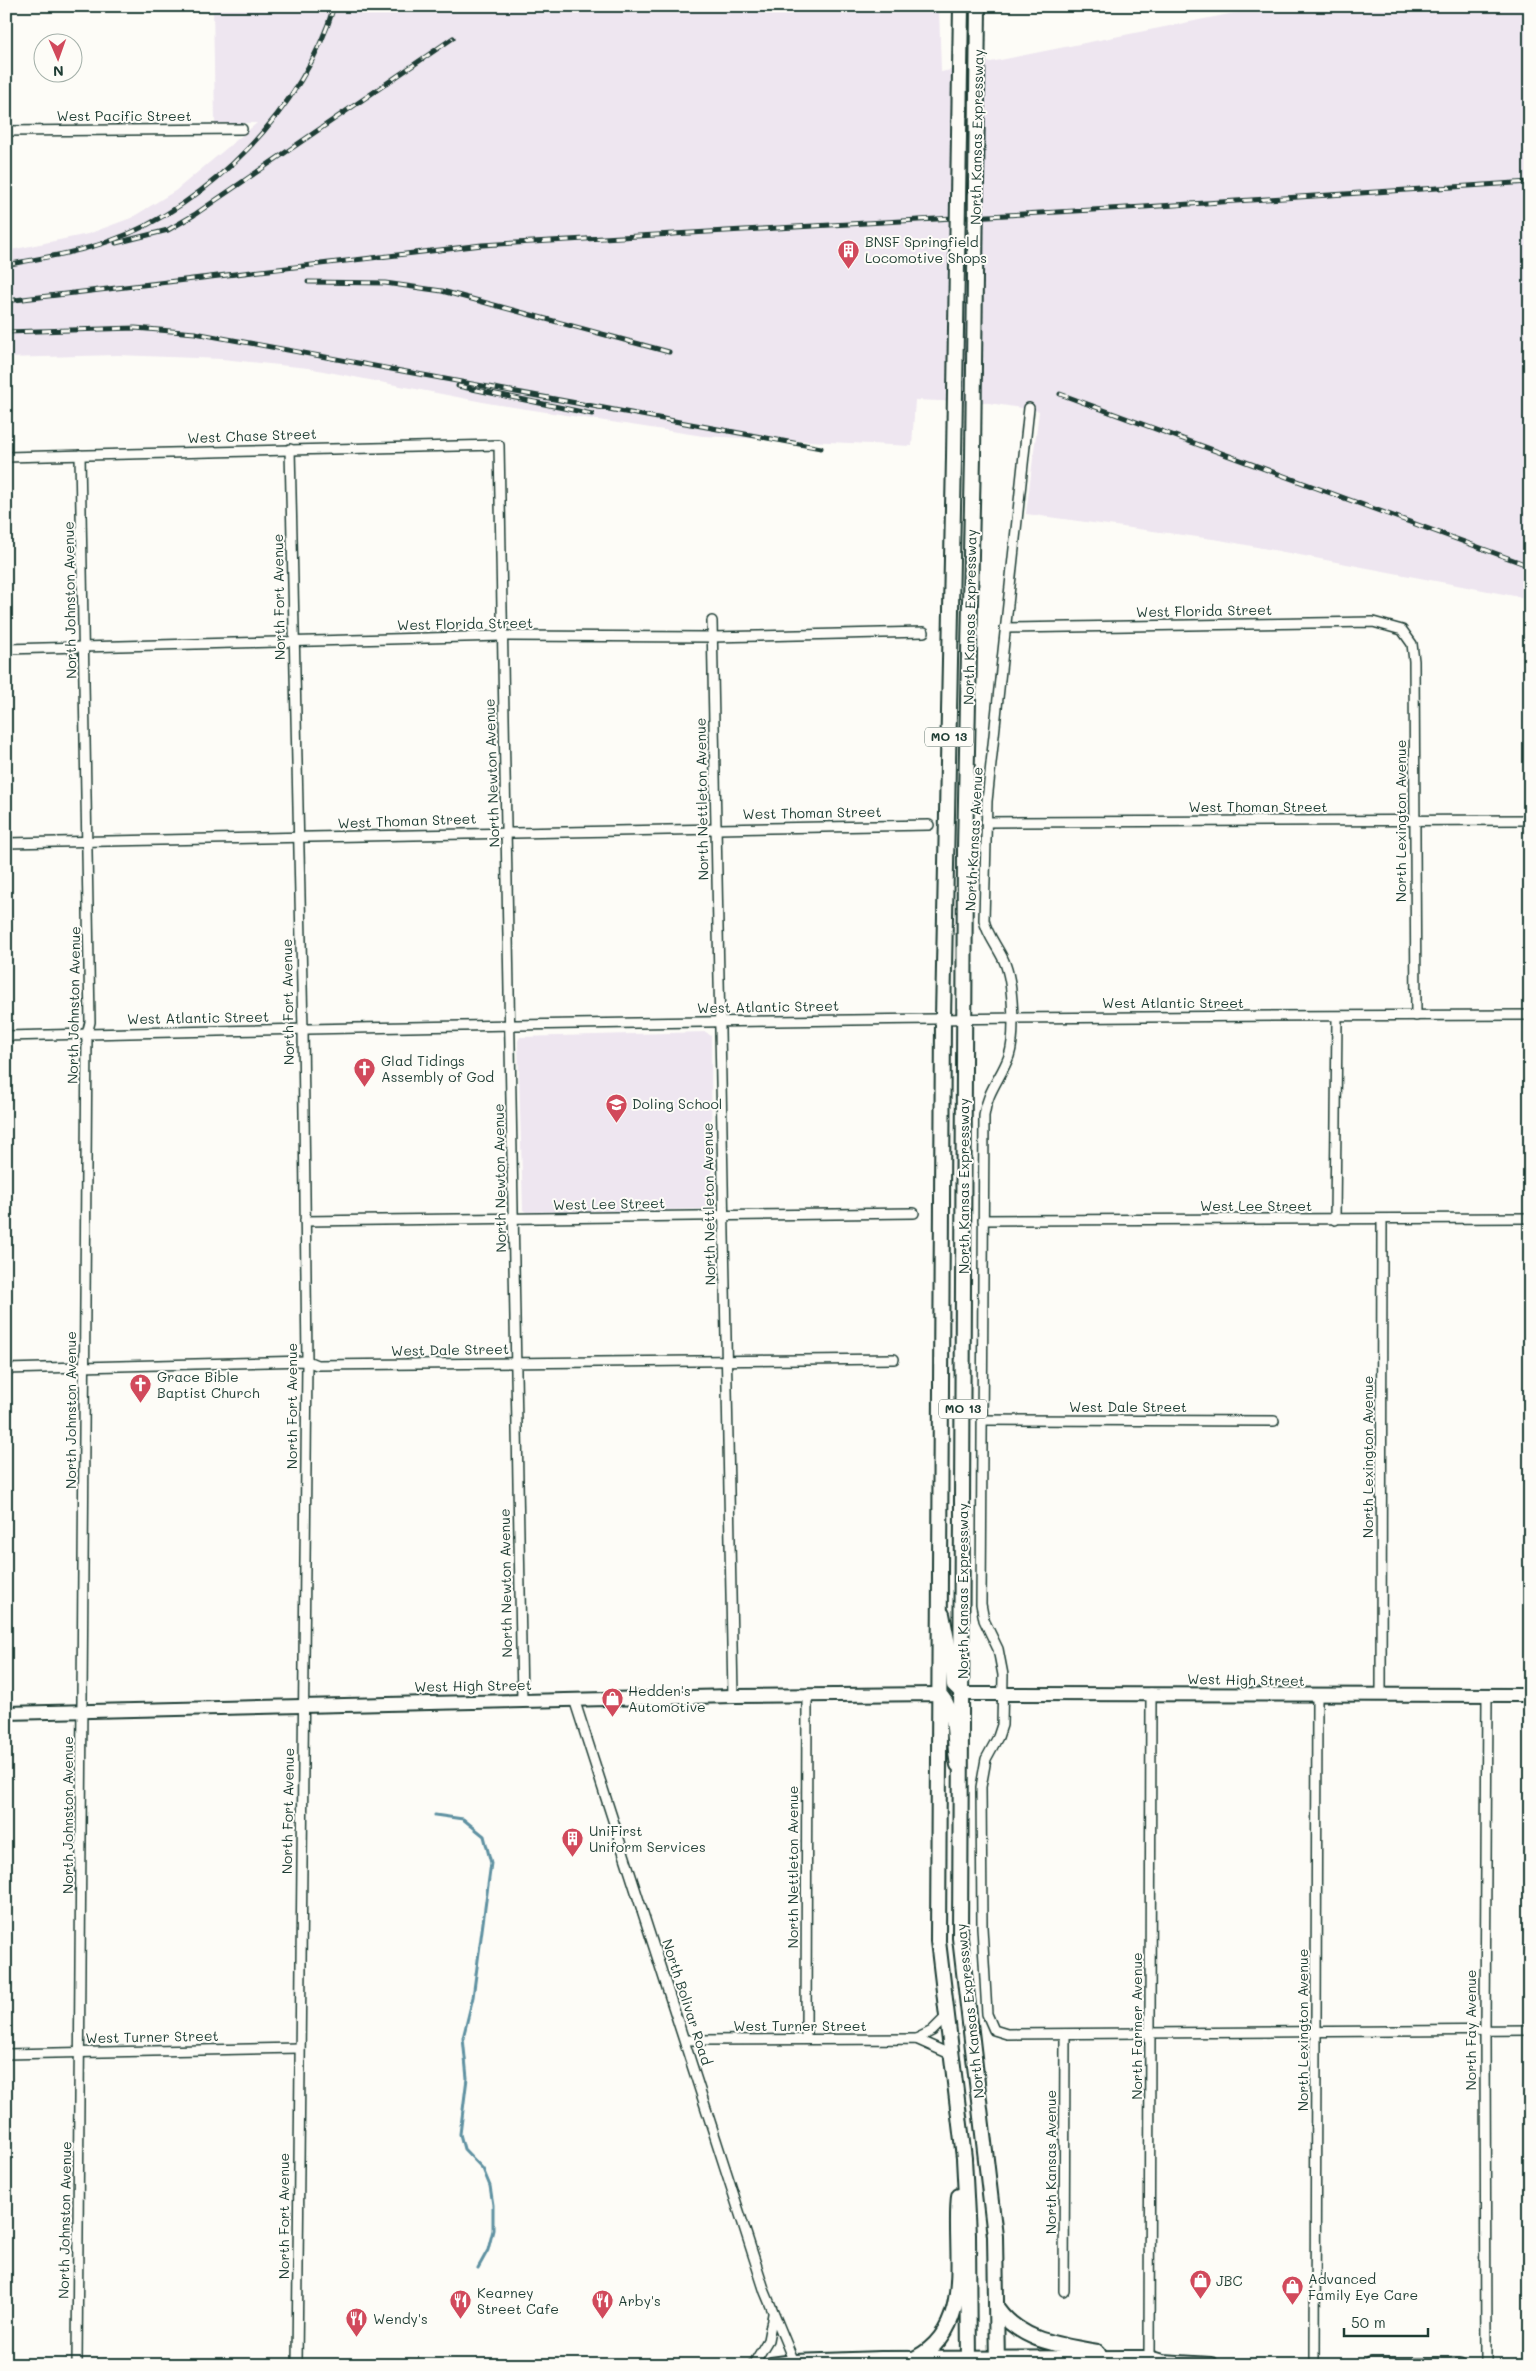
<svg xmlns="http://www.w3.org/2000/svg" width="1536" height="2371" font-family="Mali,sans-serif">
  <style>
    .built { fill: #eee6f0 }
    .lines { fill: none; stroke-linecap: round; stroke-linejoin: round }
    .stream { stroke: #5f91a1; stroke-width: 3 }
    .street-casing { stroke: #1f3d34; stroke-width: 12 }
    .secondary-casing { stroke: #1f3d34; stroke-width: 16 }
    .primary-casing { stroke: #1f3d34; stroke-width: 18 }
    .street { stroke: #fdfcf7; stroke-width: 9 }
    .secondary { stroke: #fdfcf7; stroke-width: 12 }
    .primary { stroke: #fdfcf7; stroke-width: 14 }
    .rail-casing { stroke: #1f3d34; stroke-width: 5 }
    .rail { stroke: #fdfcf7; stroke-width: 3; stroke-dasharray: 9; stroke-linecap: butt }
    .primary-bridge-casing { stroke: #1f3d34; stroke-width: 18; stroke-linecap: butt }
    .primary-bridge { stroke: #fdfcf7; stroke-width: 14 }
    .labels { text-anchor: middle; stroke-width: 4; stroke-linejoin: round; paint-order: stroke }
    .shield { fill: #fdfcf7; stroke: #62766e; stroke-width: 1 }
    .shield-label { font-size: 12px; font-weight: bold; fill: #1f3d34 }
    .street-label { font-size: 14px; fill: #1f3d34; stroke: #fdfcf7 }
    .poi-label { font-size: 14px; fill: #1f3d34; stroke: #fdfcf7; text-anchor: start }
  </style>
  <rect width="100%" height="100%" fill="#fdfcf7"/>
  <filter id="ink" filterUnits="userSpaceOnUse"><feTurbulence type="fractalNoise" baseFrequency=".02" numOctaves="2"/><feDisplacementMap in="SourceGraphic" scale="10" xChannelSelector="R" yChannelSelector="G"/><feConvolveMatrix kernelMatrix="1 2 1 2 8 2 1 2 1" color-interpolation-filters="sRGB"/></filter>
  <g filter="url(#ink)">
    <g class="built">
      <path d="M213,6H939L941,72L1269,6H1530V599L1220,540L1026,514L1039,411L989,403L915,400L912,446L703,436L493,404L308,368L222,359L117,355L6,358V251L88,234L131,218L175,191L257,123H215Z"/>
      <path d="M706,1032L711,1036L712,1209L526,1212L523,1210L518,1041L520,1037Z"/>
    </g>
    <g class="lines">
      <path class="stream" d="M435,1815L463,1819L484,1836L491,1863L473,1997L463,2038L467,2078L460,2134L464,2149L483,2169L490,2186L493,2205V2230L488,2250L478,2268"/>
      <defs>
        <g id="street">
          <path d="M6,131L242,129"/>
          <path d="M1029,408L987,801L984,920C987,935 998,947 1004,961C1013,981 1016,1035 1009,1056C1001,1078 987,1091 984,1116L981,1604L984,1620L998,1649L1003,1675L1002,1725L998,1737L986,1759L981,1787L982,1927L987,2014L994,2030L1007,2034L1530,2030"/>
          <path d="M290,449L303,1030L307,1361L297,2365"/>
          <path d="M6,457L499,445L522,1700"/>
          <path d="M712,621L733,1696"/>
          <path d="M1005,628L1373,622L1402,630L1412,644L1414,661L1416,1016"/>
          <path d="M6,649L502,636L712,637L924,632"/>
          <path d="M986,822L1530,820"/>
          <path d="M6,843L929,825"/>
          <path d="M6,1036C514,1023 1022,1016 1530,1015"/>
          <path d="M983,1220L1530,1218"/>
          <path d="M1335,1220L1337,1017"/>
          <path d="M305,1221L914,1213"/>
          <path d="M6,1369L307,1361L317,1365L894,1359"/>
          <path d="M983,1420L1274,1421"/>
          <path d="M1381,1695L1382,1220"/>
          <path d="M574,1699L765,2292L794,2362"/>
          <path d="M806,2039L807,1695"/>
          <path d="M916,2039L932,2031L948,2015"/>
          <path d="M685,2040L916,2039L952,2055"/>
          <path d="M6,2054L299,2048"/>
          <path d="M1064,2291L1065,2034"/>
          <path d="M1149,2358L1151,1693"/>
          <path d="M77,2365L87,1034L90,1022L80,455"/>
          <path d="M753,2365L768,2340L773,2314"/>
          <path d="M1315,2365L1317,1696"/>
          <path d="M1486,2365L1485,2030L1487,1695"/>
        </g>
        <g id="secondary">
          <path d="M943,1614L950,1650L953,1685L962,1694L1530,1695"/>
          <path d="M6,1713L733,1696L940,1694C957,1707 952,1745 957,1765"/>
        </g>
        <g id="primary">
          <path d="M973,456L965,849L960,1938L995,2236L997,2365"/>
          <path d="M954,457L943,1018L938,1941L964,2158L968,2235L969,2365"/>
          <path d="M997,2308C1021,2342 1060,2345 1098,2352"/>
          <path d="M916,2358C976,2327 953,2250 959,2196"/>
          <path d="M771,2365L794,2362L881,2359L1131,2358H1149L1162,2362L1211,2365"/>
          <path d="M1370,2365H1460"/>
        </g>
      </defs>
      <use href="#street" class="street-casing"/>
      <use href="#secondary" class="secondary-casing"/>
      <use href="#primary" class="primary-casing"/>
      <use href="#street" class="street"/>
      <use href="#secondary" class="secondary"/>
      <use href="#primary" class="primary"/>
      <defs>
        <g id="rail">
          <path d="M116,243L168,230L194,215L453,38"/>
          <path d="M6,265C41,258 76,253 110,241C209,206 305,107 334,6"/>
          <path d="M308,282L385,283L442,291L669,352"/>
          <path d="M6,301L482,245L1144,207L1530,182"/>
          <path d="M6,332L135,328L195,333L821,448"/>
          <path d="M458,386L592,414"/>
          <path d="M1060,394L1530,566"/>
        </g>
      </defs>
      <use href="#rail" class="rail-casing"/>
      <use href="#rail" class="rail"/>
      <defs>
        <g id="primary-bridge">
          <path d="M973,456L978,6"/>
          <path d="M954,457L961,6"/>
        </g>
      </defs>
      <use href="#primary-bridge" class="primary-bridge-casing"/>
      <use href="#primary-bridge" class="primary-bridge"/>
    </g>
  </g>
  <defs>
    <symbol id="building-pin" viewBox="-11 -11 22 30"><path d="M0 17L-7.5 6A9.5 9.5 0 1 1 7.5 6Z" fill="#d1495b" stroke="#fdfcf7"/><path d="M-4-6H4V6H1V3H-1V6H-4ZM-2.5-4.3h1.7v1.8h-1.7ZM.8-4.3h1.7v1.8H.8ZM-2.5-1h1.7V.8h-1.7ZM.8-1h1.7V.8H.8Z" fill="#fff"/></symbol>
    <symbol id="church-pin" viewBox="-11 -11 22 30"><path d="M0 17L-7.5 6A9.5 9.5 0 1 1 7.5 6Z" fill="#d1495b" stroke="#fdfcf7"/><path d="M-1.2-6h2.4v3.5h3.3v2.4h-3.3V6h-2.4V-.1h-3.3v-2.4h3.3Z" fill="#fff"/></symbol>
    <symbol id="school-pin" viewBox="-11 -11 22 30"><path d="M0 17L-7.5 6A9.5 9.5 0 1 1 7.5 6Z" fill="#d1495b" stroke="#fdfcf7"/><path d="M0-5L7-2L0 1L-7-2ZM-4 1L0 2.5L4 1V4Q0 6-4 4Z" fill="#fff"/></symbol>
    <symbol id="shop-pin" viewBox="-11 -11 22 30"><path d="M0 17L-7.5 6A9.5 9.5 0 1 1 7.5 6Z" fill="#d1495b" stroke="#fdfcf7"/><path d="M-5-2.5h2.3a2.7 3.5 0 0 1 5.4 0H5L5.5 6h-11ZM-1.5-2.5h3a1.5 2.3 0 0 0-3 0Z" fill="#fff"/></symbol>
    <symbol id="restaurant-pin" viewBox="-11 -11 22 30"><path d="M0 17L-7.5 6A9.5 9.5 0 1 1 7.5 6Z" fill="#d1495b" stroke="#fdfcf7"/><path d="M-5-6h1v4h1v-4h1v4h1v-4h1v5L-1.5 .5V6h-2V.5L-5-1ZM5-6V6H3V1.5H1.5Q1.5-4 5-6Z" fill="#fff"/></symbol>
  </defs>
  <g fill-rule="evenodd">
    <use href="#building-pin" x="836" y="238" width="25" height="34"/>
    <use href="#church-pin" x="352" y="1056" width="25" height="34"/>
    <use href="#school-pin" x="604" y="1092" width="25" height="34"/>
    <use href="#church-pin" x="128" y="1372" width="25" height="34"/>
    <use href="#shop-pin" x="600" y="1686" width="25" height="34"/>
    <use href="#building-pin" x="560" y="1826" width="25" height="34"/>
    <use href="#shop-pin" x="1188" y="2268" width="25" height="34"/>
    <use href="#shop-pin" x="1280" y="2274" width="25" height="34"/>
    <use href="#restaurant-pin" x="448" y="2288" width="25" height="34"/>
    <use href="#restaurant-pin" x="590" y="2288" width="25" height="34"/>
    <use href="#restaurant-pin" x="344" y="2306" width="25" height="34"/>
  </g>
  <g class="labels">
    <g class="shield">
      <rect x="925" y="727.5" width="48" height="19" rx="4"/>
      <rect x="939" y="1399.5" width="48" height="19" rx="4"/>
    </g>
    <g class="shield-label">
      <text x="949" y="741">MO 13</text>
      <text x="963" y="1413">MO 13</text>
    </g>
    <g class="street-label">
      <text x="124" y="121">West Pacific Street</text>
      <text transform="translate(977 137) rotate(-89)" y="5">North Kansas Expressway</text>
      <text transform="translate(252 436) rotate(-2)" y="5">West Chase Street</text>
      <text transform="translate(279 597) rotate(-91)" y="5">North Fort Avenue</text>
      <text transform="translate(70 600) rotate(-91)" y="5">North Johnston Avenue</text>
      <text transform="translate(1204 611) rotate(-1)" y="5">West Florida Street</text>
      <text transform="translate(970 617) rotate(-89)" y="5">North Kansas Expressway</text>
      <text transform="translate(465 624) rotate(-1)" y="5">West Florida Street</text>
      <text transform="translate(492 773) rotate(-92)" y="5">North Newton Avenue</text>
      <text transform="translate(702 799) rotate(-91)" y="5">North Nettleton Avenue</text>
      <text x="1258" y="812">West Thoman Street</text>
      <text transform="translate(812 813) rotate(-1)" y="5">West Thoman Street</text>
      <text transform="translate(407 821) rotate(-2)" y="5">West Thoman Street</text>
      <text transform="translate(1401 821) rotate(-90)" y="5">North Lexington Avenue</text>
      <text transform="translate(974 839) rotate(-87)" y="5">North Kansas Avenue</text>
      <text transform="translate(288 1002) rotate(-91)" y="5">North Fort Avenue</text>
      <text x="1173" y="1008">West Atlantic Street</text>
      <text transform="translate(74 1005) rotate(-89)" y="5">North Johnston Avenue</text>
      <text transform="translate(768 1007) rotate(-1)" y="5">West Atlantic Street</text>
      <text transform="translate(198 1018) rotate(-1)" y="5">West Atlantic Street</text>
      <text transform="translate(500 1178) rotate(-91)" y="5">North Newton Avenue</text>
      <text transform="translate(964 1186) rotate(-90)" y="5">North Kansas Expressway</text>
      <text transform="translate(609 1204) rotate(-1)" y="5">West Lee Street</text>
      <text transform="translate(709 1204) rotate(-91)" y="5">North Nettleton Avenue</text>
      <text x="1256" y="1211">West Lee Street</text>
      <text transform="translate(450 1350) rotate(-1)" y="5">West Dale Street</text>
      <text transform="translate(292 1406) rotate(-90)" y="5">North Fort Avenue</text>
      <text x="1128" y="1412">West Dale Street</text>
      <text transform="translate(71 1410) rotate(-90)" y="5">North Johnston Avenue</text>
      <text transform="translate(1368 1457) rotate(-90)" y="5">North Lexington Avenue</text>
      <text transform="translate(506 1583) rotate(-91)" y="5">North Newton Avenue</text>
      <text transform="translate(963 1591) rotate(-90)" y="5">North Kansas Expressway</text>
      <text transform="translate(1246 1680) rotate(1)" y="5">West High Street</text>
      <text transform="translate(473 1686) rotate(-1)" y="5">West High Street</text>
      <text transform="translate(288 1811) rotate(-89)" y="5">North Fort Avenue</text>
      <text transform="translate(68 1815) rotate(-90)" y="5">North Johnston Avenue</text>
      <text transform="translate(793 1867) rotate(-90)" y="5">North Nettleton Avenue</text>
      <text transform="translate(687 2002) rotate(72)" y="5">North Bolivar Road</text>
      <text transform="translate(970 2011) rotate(-96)" y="5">North Kansas Expressway</text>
      <text x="800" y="2031">West Turner Street</text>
      <text transform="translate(1137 2026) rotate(-90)" y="5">North Farmer Avenue</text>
      <text transform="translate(1303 2030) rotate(-90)" y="5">North Lexington Avenue</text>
      <text transform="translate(1471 2030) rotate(-90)" y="5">North Fay Avenue</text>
      <text transform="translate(152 2037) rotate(-1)" y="5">West Turner Street</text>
      <text transform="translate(1051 2162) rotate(-90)" y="5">North Kansas Avenue</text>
      <text transform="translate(284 2216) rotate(-90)" y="5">North Fort Avenue</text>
      <text transform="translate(65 2220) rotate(-89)" y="5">North Johnston Avenue</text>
    </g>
    <g class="poi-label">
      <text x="865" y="247">BNSF Springfield<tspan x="865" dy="16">Locomotive Shops</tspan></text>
      <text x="381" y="1066">Glad Tidings<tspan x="381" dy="16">Assembly of God</tspan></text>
      <text x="632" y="1109">Doling School</text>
      <text x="157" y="1382">Grace Bible<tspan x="157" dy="16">Baptist Church</tspan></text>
      <text x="628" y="1696">Hedden's<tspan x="628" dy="16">Automotive</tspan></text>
      <text x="589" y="1836">UniFirst<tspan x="589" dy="16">Uniform Services</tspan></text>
      <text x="1308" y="2284">Advanced<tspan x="1308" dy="16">Family Eye Care</tspan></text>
      <text x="1216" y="2286">JBC</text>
      <text x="477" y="2298">Kearney<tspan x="477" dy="16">Street Cafe</tspan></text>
      <text x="618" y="2306">Arby's</text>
      <text x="373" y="2324">Wendy's</text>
    </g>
  </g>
  <rect width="1536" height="2371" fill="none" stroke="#fdfcf7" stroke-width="25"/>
  <rect x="12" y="12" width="1511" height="2346" fill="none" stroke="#1f3d34" stroke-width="2" filter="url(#ink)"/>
  <g transform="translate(58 58) rotate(178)"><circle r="24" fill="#fdfcf7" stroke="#a4b0a9"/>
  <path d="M0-4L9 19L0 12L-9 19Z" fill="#d1495b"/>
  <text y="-8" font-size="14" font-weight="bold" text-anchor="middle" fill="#1f3d34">N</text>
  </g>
  <path d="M1344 2328v8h84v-8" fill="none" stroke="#1f3d34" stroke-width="2.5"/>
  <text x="1351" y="2328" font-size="15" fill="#1f3d34" stroke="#fdfcf7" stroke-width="4" paint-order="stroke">50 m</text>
</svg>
